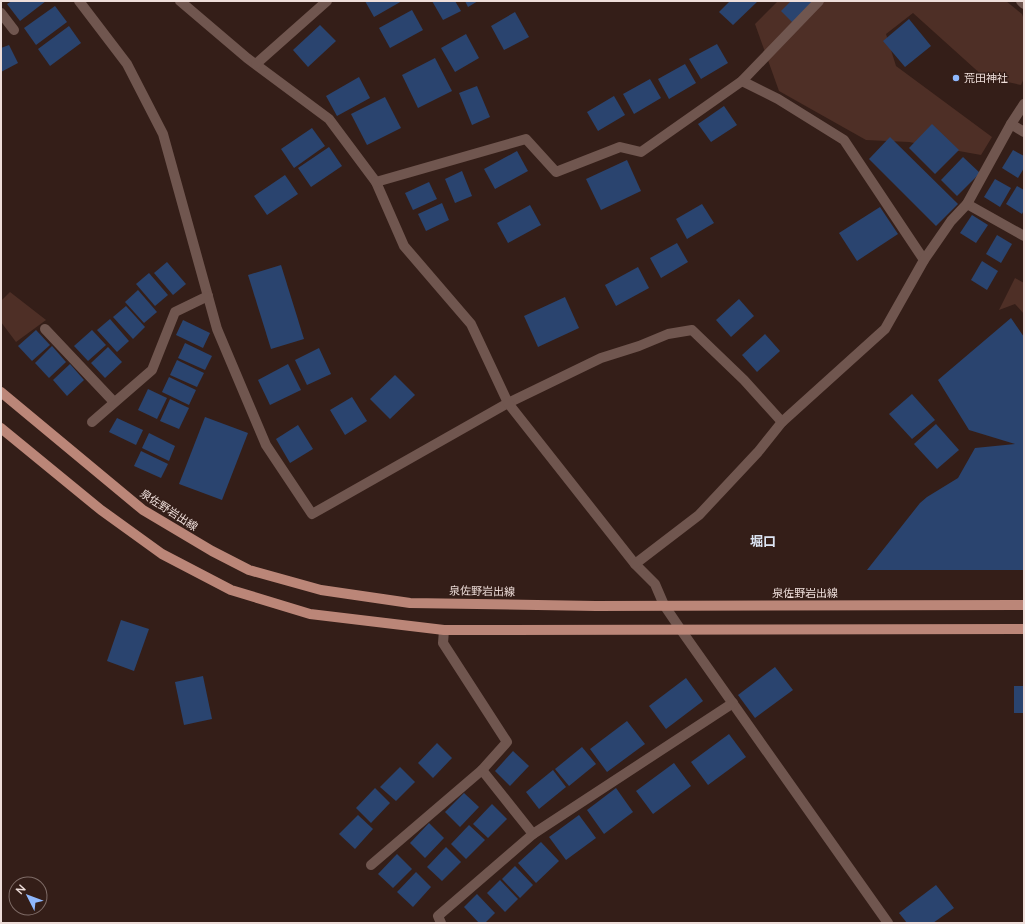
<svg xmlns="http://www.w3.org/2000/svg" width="1025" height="924" font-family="Lato,'Noto Sans JP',sans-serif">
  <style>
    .green { fill: #4e2f26 }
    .building { fill: #2a446f }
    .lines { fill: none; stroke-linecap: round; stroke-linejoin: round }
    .minor { stroke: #70564f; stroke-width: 10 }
    .primary { stroke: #bb8678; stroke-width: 10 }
    .poi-dot { fill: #8fb8fd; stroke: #341e18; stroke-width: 1.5 }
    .labels { text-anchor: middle; stroke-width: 3; stroke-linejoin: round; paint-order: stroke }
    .poi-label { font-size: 11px; fill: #eededa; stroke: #341e18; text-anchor: start }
    .street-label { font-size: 11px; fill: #eededa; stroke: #341e18 }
    .quarter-label { font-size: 13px; font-weight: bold; fill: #dce4f2; stroke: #341e18 }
  </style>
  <rect width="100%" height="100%" fill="#341e18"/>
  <g class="green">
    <path d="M778,1H1006L1022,14L1024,20V78L1021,85L984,77L913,13L886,34L896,66L992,137L981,155L909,142L866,140L779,91L755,24Z"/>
    <path d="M1015,278L1024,283V314L1015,304L999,310Z"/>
    <path d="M10,292L46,320L16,342L1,322V301Z"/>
  </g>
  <g class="building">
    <path d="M12,1H46L20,21L7,4Z"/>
    <path d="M365,1H402L374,17Z"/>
    <path d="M432,1H455L461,11L443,20Z"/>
    <path d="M465,1H478L468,7Z"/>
    <path d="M730,1H758L733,25L719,12Z"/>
    <path d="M791,1H814L793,23L781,11Z"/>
    <path d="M55,6L67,22L36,45L24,28Z"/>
    <path d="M412,10L423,30L390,48L379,28Z"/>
    <path d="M515,12L529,37L504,50L491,26Z"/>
    <path d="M909,19L931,46L905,67L883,41Z"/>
    <path d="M320,25L336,41L308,67L293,50Z"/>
    <path d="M69,26L81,43L50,66L38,49Z"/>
    <path d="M466,34L479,58L455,72L441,48Z"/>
    <path d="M717,44L728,63L701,79L689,59Z"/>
    <path d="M9,45L18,63L1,72V48Z"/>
    <path d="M435,58L452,91L418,108L402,75Z"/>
    <path d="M685,64L696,83L669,99L658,79Z"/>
    <path d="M359,77L370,98L337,116L326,96Z"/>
    <path d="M650,79L661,98L634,114L623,94Z"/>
    <path d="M477,86L490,117L472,125L459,93Z"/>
    <path d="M614,96L625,115L598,131L587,112Z"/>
    <path d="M385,97L401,128L367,145L351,114Z"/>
    <path d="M724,106L737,125L711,142L698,124Z"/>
    <path d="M932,124L959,150L935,174L909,148Z"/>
    <path d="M312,128L325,146L294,168L281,149Z"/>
    <path d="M890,137L958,204L936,226L869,159Z"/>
    <path d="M329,147L342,166L311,187L298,168Z"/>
    <path d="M1013,150L1024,156V168L1018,178L1002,168Z"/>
    <path d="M517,151L528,171L495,189L484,169Z"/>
    <path d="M963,157L980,173L957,196L941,180Z"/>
    <path d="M627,160L641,191L601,210L586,179Z"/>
    <path d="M462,171L472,196L455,203L445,179Z"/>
    <path d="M285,175L298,194L267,215L254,196Z"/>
    <path d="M995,179L1011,188L1000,207L984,197Z"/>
    <path d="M429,182L437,199L413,210L405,193Z"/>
    <path d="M1017,186L1024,190V210L1022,214L1006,204Z"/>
    <path d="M442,203L449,220L426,231L418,214Z"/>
    <path d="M702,204L714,223L687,239L676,219Z"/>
    <path d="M530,205L541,225L508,243L497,223Z"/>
    <path d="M880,207L898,234L857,261L839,233Z"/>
    <path d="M972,215L988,225L976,243L960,233Z"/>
    <path d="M997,235L1012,244L1001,263L986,254Z"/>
    <path d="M677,243L688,262L661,278L650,258Z"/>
    <path d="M982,261L998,271L987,290L971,280Z"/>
    <path d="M167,262L186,284L173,295L154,273Z"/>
    <path d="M281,265L304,339L271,349L248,275Z"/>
    <path d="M638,267L649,288L616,306L605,285Z"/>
    <path d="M149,273L168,295L155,306L136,284Z"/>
    <path d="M138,290L157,312L144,323L125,302Z"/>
    <path d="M565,297L579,328L538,347L524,316Z"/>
    <path d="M739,299L754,316L731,337L716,320Z"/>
    <path d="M126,306L145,327L133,339L113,317Z"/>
    <path d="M1011,318L1024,337V570H867L920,503L927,497L958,478L975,448L1015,444L969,430L938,380Z"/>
    <path d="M110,319L129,341L117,352L97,330Z"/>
    <path d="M183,320L210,333L203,348L176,335Z"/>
    <path d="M36,330L50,345L32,361L18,346Z"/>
    <path d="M92,330L106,345L88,361L74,346Z"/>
    <path d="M765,334L780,351L757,372L742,355Z"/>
    <path d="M185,343L212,356L205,370L178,358Z"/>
    <path d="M52,346L66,362L49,378L35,363Z"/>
    <path d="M108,347L122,362L105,378L91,363Z"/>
    <path d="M319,348L331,374L307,385L295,360Z"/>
    <path d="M177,360L204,373L197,387L170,375Z"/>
    <path d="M70,364L84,380L67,396L53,380Z"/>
    <path d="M288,364L301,390L270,405L258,380Z"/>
    <path d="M395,375L415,395L390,419L370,399Z"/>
    <path d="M169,377L196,390L189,405L162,392Z"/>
    <path d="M148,389L167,398L157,419L138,410Z"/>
    <path d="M912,394L935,420L912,439L889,414Z"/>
    <path d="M352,397L367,421L345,435L330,410Z"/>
    <path d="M170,399L189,408L179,429L160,421Z"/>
    <path d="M205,417L248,433L222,500L179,484Z"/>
    <path d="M117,418L143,430L136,445L109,432Z"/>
    <path d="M936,424L959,450L937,469L914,444Z"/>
    <path d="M298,425L313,449L290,463L276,439Z"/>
    <path d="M149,433L175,446L169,461L142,448Z"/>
    <path d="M141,451L168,464L161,478L134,466Z"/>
    <path d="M121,620L149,629L134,671L107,661Z"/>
    <path d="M775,667L793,690L755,718L738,695Z"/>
    <path d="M203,676L212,719L184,725L175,682Z"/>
    <path d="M686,678L703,701L666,729L649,706Z"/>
    <rect x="1014" y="686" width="10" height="27"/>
    <path d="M627,721L645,744L607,772L590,749Z"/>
    <path d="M729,734L746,757L708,785L691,762Z"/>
    <path d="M437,743L452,758L433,778L418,763Z"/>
    <path d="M582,747L596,764L569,786L555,769Z"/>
    <path d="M513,751L529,766L510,786L495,771Z"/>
    <path d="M674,763L691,786L653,814L636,791Z"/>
    <path d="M400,767L415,782L396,801L380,787Z"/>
    <path d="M553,770L566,787L539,809L526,792Z"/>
    <path d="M375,788L390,803L371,823L356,808Z"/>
    <path d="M616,788L633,812L604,834L587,810Z"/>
    <path d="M464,793L479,807L460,827L445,812Z"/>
    <path d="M492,804L507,819L488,838L473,824Z"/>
    <path d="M358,815L373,829L355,849L339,834Z"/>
    <path d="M579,815L596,838L566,860L549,837Z"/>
    <path d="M429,823L444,838L425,858L410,843Z"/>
    <path d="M469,825L485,840L466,859L451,844Z"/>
    <path d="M541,842L559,861L536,883L518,863Z"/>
    <path d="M446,847L461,862L442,881L427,867Z"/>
    <path d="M397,854L412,869L393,888L378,874Z"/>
    <path d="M515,866L533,885L520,898L502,879Z"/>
    <path d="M416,872L431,887L413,907L397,892Z"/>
    <path d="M500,880L518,899L505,912L487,893Z"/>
    <path d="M936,885L954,908L933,923H907L899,913Z"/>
    <path d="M477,894L495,913L485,923H479L464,907Z"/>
  </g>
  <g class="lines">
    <g class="minor">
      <path d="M79,1L127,64L163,134L217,329L266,445L312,514L508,403L601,358L639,346L668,334L692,330L744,380L782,422"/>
      <path d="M180,1L247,58L329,119L376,182L404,246L471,324L508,403L635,564L655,584L664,605L681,630L888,923"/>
      <path d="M1021,1L1024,4"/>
      <path d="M1,13L14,30"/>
      <path d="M256,64L327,1"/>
      <path d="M742,81L778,99L844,140L924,260"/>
      <path d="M1011,124L1024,132"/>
      <path d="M376,182L526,139L556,172L620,147L641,152L742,81L819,1"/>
      <path d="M967,204L1024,236"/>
      <path d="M45,329L114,402"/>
      <path d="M92,422L152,370L175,312L208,296"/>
      <path d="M635,564L699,515L758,452L782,422L885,329L924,260L951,221L967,204L1011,124L1024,104"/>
      <path d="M444,630L443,643L507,742L482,770"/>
      <path d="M371,865L482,770L533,834"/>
      <path d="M441,923L438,916L533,834L733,703"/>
    </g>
    <g class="primary">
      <path d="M1,392L143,510L212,551L249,570L321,590L410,603L596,606L1024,605"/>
      <path d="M1,428L101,510L162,554L231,590L310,614L444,630L1024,629"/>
    </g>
  </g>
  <circle class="poi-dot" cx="956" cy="78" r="4"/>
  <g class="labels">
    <g class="poi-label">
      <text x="964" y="82">荒田神社</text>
    </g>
    <g class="street-label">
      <text transform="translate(169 510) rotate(33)" y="4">泉佐野岩出線</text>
      <text transform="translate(482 591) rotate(1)" y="4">泉佐野岩出線</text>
      <text x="805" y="597">泉佐野岩出線</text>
    </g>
    <g class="quarter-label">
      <text x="763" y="546">堀口</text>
    </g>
  </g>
  <rect width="1025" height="924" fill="none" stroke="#eededa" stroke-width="4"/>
  <g transform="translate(28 896) rotate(312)"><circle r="19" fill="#341e18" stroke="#7e6b66"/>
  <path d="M0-3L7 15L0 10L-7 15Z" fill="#8fb8fd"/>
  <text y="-6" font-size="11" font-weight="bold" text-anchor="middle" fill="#eededa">N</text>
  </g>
</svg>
